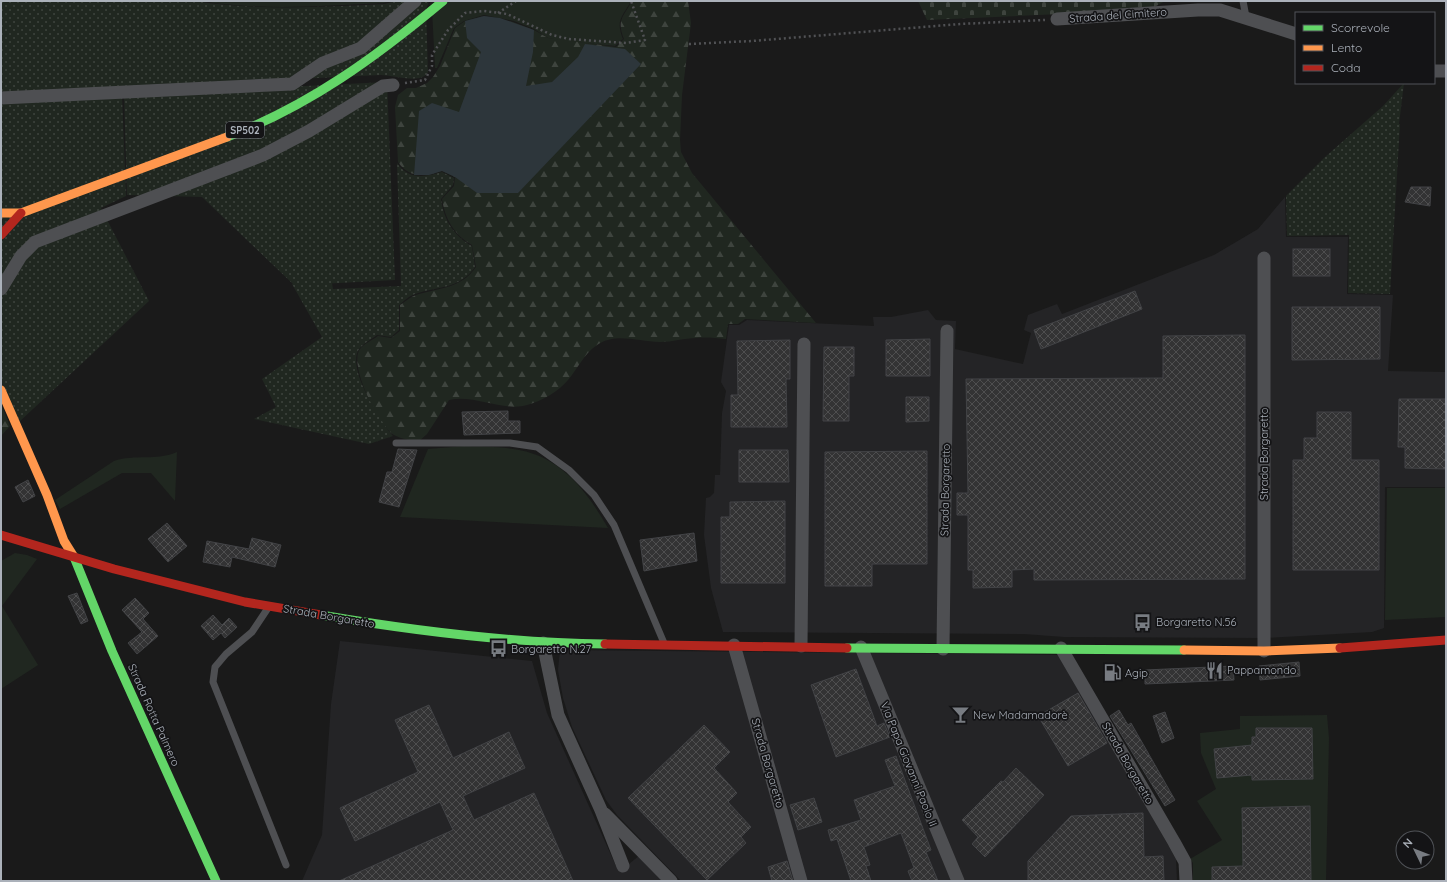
<svg xmlns="http://www.w3.org/2000/svg" width="1447" height="882" font-family="Quicksand,sans-serif">
  <style>
    .built { fill: #242426 }
    .green { fill: #202720 }
    .forest { fill: url(#forest-firs) }
    .cemetery { fill: url(#cemetery-stones) }
    .garden { fill: url(#garden-dots) }
    .water { fill: #2d363b }
    .building { fill: url(#building-cross-hatch); stroke: #424346 }
    .lines { fill: none; stroke-linecap: round; stroke-linejoin: round }
    .path { stroke: #505154; stroke-width: 2.5; stroke-dasharray: 2 3; stroke-linecap: butt }
    .lane { stroke: #4e4f52; stroke-width: 7 }
    .street { stroke: #4e4f52; stroke-width: 13 }
    .fast { stroke: #63d668; stroke-width: 9 }
    .slow { stroke: #ff974d; stroke-width: 9 }
    .jam { stroke: #b3261e; stroke-width: 9 }
    .labels { text-anchor: middle; stroke-width: 3.5; stroke-linejoin: round; paint-order: stroke }
    .shield { fill: #141416; stroke: #7e8289; stroke-width: 1 }
    .shield-label { font-size: 10px; font-weight: bold; fill: #abb1ba }
    .street-label { font-size: 11px; fill: #abb1ba; stroke: #141416 }
    .poi-label { font-size: 11px; fill: #abb1ba; stroke: #141416; text-anchor: start }
  </style>
  <defs>
    <pattern id="forest-firs" width="22" height="20" patternUnits="userSpaceOnUse"><rect width="22" height="20" fill="#202720"/><path d="M5 1l3.5 6h-7zM16 11l3.5 6h-7z" fill="#3e443e"/></pattern>
    <pattern id="cemetery-stones" width="16" height="16" patternUnits="userSpaceOnUse"><rect width="16" height="16" fill="#202720"/><path d="M2 7V4a2 2 0 0 1 4 0v3zM10 15v-3a2 2 0 0 1 4 0v3z" fill="#3e443e"/></pattern>
    <pattern id="garden-dots" width="8" height="8" patternUnits="userSpaceOnUse"><rect width="8" height="8" fill="#202720"/><path d="M2 2h.1M6 6h.1" fill="none" stroke="#3e443e" stroke-width="1.8" stroke-linecap="round"/></pattern>
    <pattern id="building-cross-hatch" width="8" height="8" patternUnits="userSpaceOnUse"><rect width="8" height="8" fill="#333334"/><path d="M0 0l8 8M0 8l8-8" fill="none" stroke="#4e4e4f"/></pattern>
  </defs>
  <rect width="100%" height="100%" fill="#1a1a1a"/>
  <g class="built">
    <path d="M1285,197L1286,237H1348L1347,294L1393,295L1388,371L1446,372V487H1385L1384,628L1372,632L1264,638L1064,637L1024,634L723,632L711,588L704,535L706,498L710,497L714,493L715,475H720L722,413L726,391L721,382L729,325H739L747,320L874,326L873,317H891L928,310L936,320L956,321L955,349L1023,364L1031,333L1024,330L1028,315L1057,304L1062,314L1214,255L1258,229Z"/>
    <path d="M340,641L532,661L547,713L616,866L629,864L640,855L665,881H302L322,835L331,704Z"/>
    <path d="M560,650L1061,655L1176,859L1177,881H681L617,815L606,800L572,727L563,698L558,670Z"/>
  </g>
  <g class="green">
    <path d="M201,1H392L384,3C324,6 261,11 201,1Z"/>
    <path d="M436,1H630V3C621,18 616,21 623,39L615,46L564,41L548,38L534,29L514,21L484,15L464,21L454,28L437,68H435L432,10Z"/>
    <path d="M464,446C480,447 497,446 513,449C560,455 586,490 608,528L400,517L428,449Z"/>
    <path d="M177,452L175,501L151,473H122L60,509L55,500L114,461C134,454 157,461 177,452Z"/>
    <path d="M1387,488H1446V617L1385,620Z"/>
    <path d="M15,553L27,555L37,559L2,606L38,665L1,689V561Z"/>
    <path d="M1327,715L1329,738L1326,881H1193V863L1190,859L1222,840L1197,801L1216,789L1201,753L1200,733L1240,729V716Z"/>
  </g>
  <g class="forest">
    <path d="M631,1H688L691,23L682,95L680,140L681,152L692,173L816,323L745,319L738,324H728L726,339C716,338 706,337 696,338C684,338 672,342 660,342C639,342 616,332 597,345C584,354 578,368 568,380C559,391 542,401 527,405C502,412 475,394 449,400L427,434L418,442C411,440 401,439 394,435C379,426 348,365 360,349C363,344 373,340 378,336L391,338L400,331V305C405,302 410,297 416,295C438,288 461,289 476,267L472,245C454,235 445,219 442,199L454,186L455,177L442,171C426,176 409,179 398,162L395,107L398,95L407,88H416L427,83L433,77L440,66L455,28L465,21L484,16L513,22L534,30L548,38L616,47L624,39C617,21 622,18 631,3Z"/>
    <path d="M1,404L10,426L1,436Z"/>
  </g>
  <path class="cemetery" d="M918,1H1165L1149,10L927,20Z"/>
  <g class="garden">
    <path d="M1,1H195C257,11 321,7 385,4L395,1H429L426,9L428,72C422,85 393,75 381,75L1,93Z"/>
    <path d="M387,82L395,280L320,284L332,283L333,289L401,286L397,163C408,180 425,177 442,172L454,178L453,185L441,199C444,220 453,235 472,246L475,267C459,290 437,286 415,294C409,296 404,301 399,305V330L391,337L377,335C372,339 364,343 360,348C344,365 381,422 393,436L369,444L254,419L276,407L262,379L322,337L292,284H300H293L202,197L127,195L124,95Z"/>
    <path d="M1404,83L1399,124H1400L1390,294L1348,293L1349,235L1287,236L1286,196L1325,157L1383,106Z"/>
    <path d="M122,95L126,196L101,208L149,301L19,422L1,382V101Z"/>
  </g>
  <path class="water" d="M484,16L500,18L534,30L533,52L526,86L552,82L578,57L585,44L625,49L641,64L518,193H477L455,177L442,171L429,175H414L419,111L432,103L459,112L481,52L467,38L465,21Z"/>
  <g class="building">
    <path d="M1411,187H1431L1430,206L1405,202Z"/>
    <rect x="1293" y="249" width="37" height="27"/>
    <path d="M1135,291L1142,309L1041,349L1034,330Z"/>
    <path d="M1292,307H1380V359L1292,360Z"/>
    <path d="M1245,335V579L1034,580V569L1012,570V587L973,588V570H968V515H957V493H968L966,379L1163,378V336Z"/>
    <path d="M930,339V376H886V340Z"/>
    <path d="M790,340V379H786L787,427H731V395H738L737,341Z"/>
    <path d="M824,347H854V376H849V421H823Z"/>
    <path d="M906,397H929V421L906,422Z"/>
    <path d="M1399,399H1446V469L1405,468V447H1398Z"/>
    <path d="M508,411V421H520V433L464,435L462,412Z"/>
    <path d="M1317,412H1351V460H1379V570H1293V460H1304V438H1317Z"/>
    <path d="M398,449L417,450L399,507L379,502L387,472H392Z"/>
    <path d="M739,450H788L789,482H739Z"/>
    <path d="M927,451V564H872V586H825V452Z"/>
    <path d="M28,480L35,496L23,502L15,487Z"/>
    <path d="M785,501V583H721V517H730V502Z"/>
    <path d="M167,523L187,546L168,562L148,539Z"/>
    <path d="M694,533L697,561L644,571L640,540Z"/>
    <path d="M252,538L281,545L275,567L232,557L230,567L203,562L207,541L249,549Z"/>
    <path d="M77,593L88,621L81,624L68,596Z"/>
    <path d="M135,598L149,613L143,619L158,636L137,654L128,643L142,632L122,610Z"/>
    <path d="M213,615L222,625L229,618L237,627L225,638L221,633L213,640L201,626Z"/>
    <path d="M1299,662L1300,676L1260,680L1259,666Z"/>
    <path d="M1233,666L1234,680L1145,684V670Z"/>
    <path d="M856,669L877,726L884,723L890,737L836,757L811,685Z"/>
    <path d="M1078,693L1107,743L1068,766L1038,716Z"/>
    <path d="M429,705L453,758L509,732L525,768L463,796L474,820L534,793L573,881H339L453,830L440,802L355,841L340,808L418,772L395,720Z"/>
    <path d="M1119,710L1128,725L1131,723L1175,800L1165,806L1110,716Z"/>
    <path d="M1165,712L1174,738L1162,743L1153,716Z"/>
    <path d="M704,725L730,752L714,768L737,793L728,802L751,827L741,837L746,843L707,880L628,798Z"/>
    <path d="M1256,728H1312L1313,779L1252,780V775L1217,778L1214,749L1252,745V737H1256Z"/>
    <path d="M896,756L931,850L926,852L938,881H912L908,871L914,868L901,833L864,847L870,865L866,866L871,881H851L837,839L831,841L828,830L861,820L854,800L895,786L885,760Z"/>
    <path d="M1016,768L1044,795L985,857L972,844L978,837L962,820L1001,781L1003,782Z"/>
    <path d="M814,798L822,822L798,830L790,805Z"/>
    <path d="M1310,806L1311,881H1212V867L1243,866L1242,808Z"/>
    <path d="M1143,813L1144,857L1163,856L1164,881H1028V861L1071,816Z"/>
    <path d="M787,861L793,881H772L768,867Z"/>
  </g>
  <g class="lines">
    <g class="path">
      <path d="M498,13L516,1"/>
      <path d="M689,44L752,41L960,24L1045,20"/>
      <path d="M405,83L425,80L432,66V55L448,30L465,13L484,11L507,14L552,35L569,39L626,43L645,40L631,1"/>
    </g>
    <g class="lane">
      <path d="M1243,1L1246,17"/>
      <path d="M396,443H510L537,447L569,470L594,495L614,525L664,643"/>
      <path d="M268,608L252,632L226,654L215,667L213,682L286,865"/>
    </g>
    <g class="street">
      <path d="M1057,19L1198,10H1220L1296,34"/>
      <path d="M1434,71H1446"/>
      <path d="M1,98L292,84L323,63L361,48L415,1"/>
      <path d="M1264,258V651"/>
      <path d="M1,289L21,256L35,242L263,155L309,131L383,86L393,85"/>
      <path d="M543,643L558,715L601,810L623,866"/>
      <path d="M734,645L801,881"/>
      <path d="M801,646L804,344"/>
      <path d="M861,647L958,881"/>
      <path d="M1061,648L1174,842L1185,862L1186,881"/>
      <path d="M943,649L947,331"/>
      <path d="M605,814L671,881"/>
    </g>
    <g class="fast">
      <path d="M227,137C309,106 376,57 443,1"/>
      <path d="M74,557L112,651L216,881"/>
      <path d="M321,615C415,631 510,643 605,644"/>
      <path d="M847,648L1184,650"/>
    </g>
    <g class="slow">
      <path d="M1,213H21L227,137"/>
      <path d="M1,390L47,495L64,541L74,557"/>
      <path d="M1184,650L1264,651L1340,648"/>
    </g>
    <g class="jam">
      <path d="M1,235L21,213"/>
      <path d="M1,535L114,569L245,602L321,615"/>
      <path d="M605,644L847,648"/>
      <path d="M1340,648L1446,640"/>
    </g>
  </g>
  <defs>
    <symbol id="bus-bare" viewBox="-9 -9 18 18"><path d="M-5-6H5V4H4V6H2V4H-2V6H-4V4H-5ZM-3.5-4V0h7V-4ZM-3.5 1.2v1.5H-2V1.2ZM2 1.2v1.5H3.5V1.2Z" fill="#787c82" stroke="#141416" stroke-width="2.5" paint-order="stroke"/></symbol>
    <symbol id="restaurant-bare" viewBox="-9 -9 18 18"><path d="M-5-6h1v4h1v-4h1v4h1v-4h1v5L-1.5 .5V6h-2V.5L-5-1ZM5-6V6H3V1.5H1.5Q1.5-4 5-6Z" fill="#787c82" stroke="#141416" stroke-width="2.5" paint-order="stroke"/></symbol>
    <symbol id="fuel-bare" viewBox="-9 -9 18 18"><path d="M-5.5-6h7V0h2V4h1.3V-2.5L3-4.5l.8-.8L6-3V5H2.5V1h-1V6h-7ZM-4.2-4.7v3.2H.2V-4.7Z" fill="#787c82" stroke="#141416" stroke-width="2.5" paint-order="stroke"/></symbol>
    <symbol id="bar-bare" viewBox="-9 -9 18 18"><path d="M-6-5H6L.8 .8V4.5H3.5V6h-7V4.5H-.8V.8Z" fill="#787c82" stroke="#141416" stroke-width="2.5" paint-order="stroke"/></symbol>
  </defs>
  <g fill-rule="evenodd">
    <use href="#bus-bare" x="1130" y="610" width="25" height="25"/>
    <use href="#bus-bare" x="486" y="636" width="25" height="25"/>
    <use href="#restaurant-bare" x="1202" y="658" width="25" height="25"/>
    <use href="#fuel-bare" x="1100" y="660" width="25" height="25"/>
    <use href="#bar-bare" x="948" y="702" width="25" height="25"/>
  </g>
  <g class="labels">
    <rect class="shield" x="226" y="122" width="38" height="16" rx="3"/>
    <g class="shield-label">
      <text x="245" y="134">SP502</text>
    </g>
    <g class="street-label">
      <text transform="translate(1118 15) rotate(-4)" y="4">Strada del Cimitero</text>
      <text transform="translate(1264 454) rotate(-90)" y="4">Strada Borgaretto</text>
      <text transform="translate(945 490) rotate(-89)" y="4">Strada Borgaretto</text>
      <text transform="translate(329 616) rotate(10)" y="4">Strada Borgaretto</text>
      <text transform="translate(154 715) rotate(66)" y="4">Strada Rotta Palmero</text>
      <text transform="translate(768 763) rotate(74)" y="4">Strada Borgaretto</text>
      <text transform="translate(1128 763) rotate(60)" y="4">Strada Borgaretto</text>
      <text transform="translate(909 764) rotate(68)" y="4">Via Papa Giovanni Paolo II</text>
    </g>
    <g class="poi-label">
      <text x="1156" y="626">Borgaretto N.56</text>
      <text x="511" y="653">Borgaretto N.27</text>
      <text x="1227" y="674">Pappamondo</text>
      <text x="1125" y="677">Agip</text>
      <text x="973" y="719">New Madamadorè</text>
    </g>
  </g>
  <rect width="1447" height="882" fill="none" stroke="#abb1ba" stroke-width="4"/>
  <rect x="1295" y="12" width="140" height="72" fill="#141416" stroke="#505358"/>
  <rect x="1303" y="25" width="20" height="6" fill="#63d668" stroke="#505358"/>
  <text x="1331" y="32" font-size="12" fill="#abb1ba">Scorrevole</text>
  <rect x="1303" y="45" width="20" height="6" fill="#ff974d" stroke="#505358"/>
  <text x="1331" y="52" font-size="12" fill="#abb1ba">Lento</text>
  <rect x="1303" y="65" width="20" height="6" fill="#b3261e" stroke="#505358"/>
  <text x="1331" y="72" font-size="12" fill="#abb1ba">Coda</text>
  <g transform="translate(1415 850) rotate(313)"><circle r="19" fill="#141416" stroke="#505358"/>
  <path d="M0-3L7 15L0 10L-7 15Z" fill="#787c82"/>
  <text y="-6" font-size="11" font-weight="bold" text-anchor="middle" fill="#abb1ba">N</text>
  </g>
</svg>
